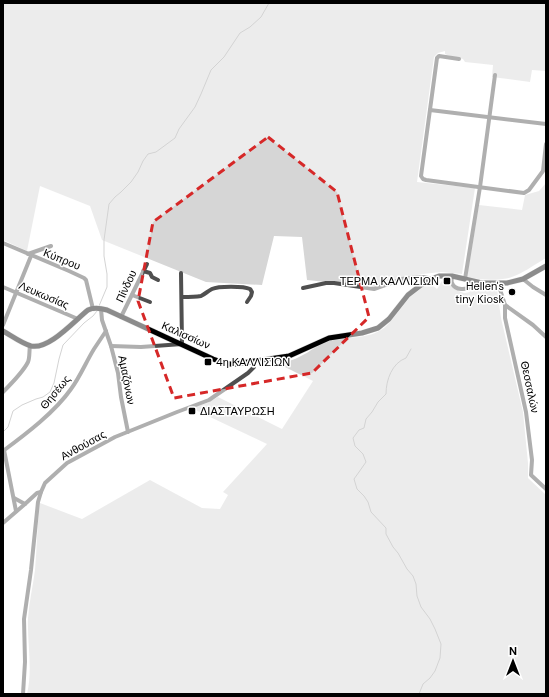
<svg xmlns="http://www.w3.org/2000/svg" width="549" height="697" font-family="'DM Sans',sans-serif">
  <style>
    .green { fill: #d6d6d6 }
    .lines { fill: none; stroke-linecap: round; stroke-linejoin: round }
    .stream { stroke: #9d9d9d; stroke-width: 1 }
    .major-casing { stroke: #dbdbdb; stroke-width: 6 }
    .minor { stroke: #4f4f4f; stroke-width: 4 }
    .major { stroke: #000; stroke-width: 5 }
    .marked { fill: none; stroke: #d62828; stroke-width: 3; stroke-dasharray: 8 5; stroke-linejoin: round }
    .poi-dot { fill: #000; stroke: #fff; stroke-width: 1.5 }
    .labels { text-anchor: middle; stroke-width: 3; stroke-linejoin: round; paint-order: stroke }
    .street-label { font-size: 11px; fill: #000; stroke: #fff }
    .poi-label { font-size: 11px; fill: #000; stroke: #fff; text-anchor: end }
  </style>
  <rect width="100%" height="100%" fill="#fff"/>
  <g class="green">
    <path d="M3,3H546V71L532,70L530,82L492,77L493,65L465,62L463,59L447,55L445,54V51L438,53L434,57L417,182L475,188L462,274L441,272L423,274L390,280L374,287L307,280L302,237L274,236L262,285L206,282L102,240L90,206L40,186L27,251L3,240Z"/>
    <path d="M546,183V258C534,265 522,274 509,278C496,281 480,280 467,277L479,205L522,210L525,195L539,191Z"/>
    <path d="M443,279H447C457,292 466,300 478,284L492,285L497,289L501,318L523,412L528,463V478L546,495V694H27C33,669 27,643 28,618C29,602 33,586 35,570C37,547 37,525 40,503L82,519L150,480L202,508L220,509L228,495L223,492L267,444L191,408L207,403L218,397L282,429L313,381L277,363C286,362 294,360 301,356C310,352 318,344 328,341C347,336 368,340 384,328C392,322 394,313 400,305C408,296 419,289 429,282L437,289Z"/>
  </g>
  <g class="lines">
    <g class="stream">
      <path d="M99,306L107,287V274L104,256V240L109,204L115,197L121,192L131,182L138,172L143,161L148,154L156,152L175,138L179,129L195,107L201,94L211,70L224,57L240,33L250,27L261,17L269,3"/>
      <path d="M411,349L406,358C392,363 386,380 386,394L378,402L372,412L366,419L364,428L359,430L353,438L355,446L363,454L366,462L359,472L354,479L357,489L364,496L368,502L371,512L386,528V534L393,547L398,553L407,569L413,576L416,584L417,596L421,607L430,619L435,629L441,644L440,658L435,671L430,678L423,684L419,694"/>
      <path d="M3,432L8,427L13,411L22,405L36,399L43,397L50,392L54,383L59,359L63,345L84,323L93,316L97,311"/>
    </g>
    <defs>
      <path id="major" d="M3,331C12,336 21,343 31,346C49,350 74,321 88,310C94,307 100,308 107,310L213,359L227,364H235L289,356L329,338L362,333L378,328L389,319L408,295L421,285L431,279L439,276H452L482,283H507L523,279L546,266"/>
    </defs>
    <use href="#major" class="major-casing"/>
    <g class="minor">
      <path d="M459,59L439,56L437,58L421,176L423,179L426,180L524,193L529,190L543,171L546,144"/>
      <path d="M430,110L546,124"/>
      <path d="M3,243L69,271L84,278L86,280L93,309"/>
      <path d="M28,254L51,246"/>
      <path d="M143,271L150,273L152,277L158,280"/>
      <path d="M452,276C452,278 451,281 452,283C455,291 467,290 472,286V281"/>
      <path d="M465,279L480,187L495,75"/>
      <path d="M523,279L533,287L546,295"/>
      <path d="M498,283L505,305V318L526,412L532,460L531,475L546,489"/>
      <path d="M3,287L78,319"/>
      <path d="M303,288L326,283H334L374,289L402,279L417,277H425L431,279"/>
      <path d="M132,295L150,302"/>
      <path d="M182,297C188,297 195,297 201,296C205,294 208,291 212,289C218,286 244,286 250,289C251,290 251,291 252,292L251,296L247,302"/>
      <path d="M505,305L533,325L546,337"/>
      <path d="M101,309L102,320L111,346L118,373L121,397L128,432"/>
      <path d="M121,317L147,264"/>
      <path d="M3,325L31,256"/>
      <path d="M111,346L141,347L182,344L181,273"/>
      <path d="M3,392C11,384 23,372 28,362C30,357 29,351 30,346"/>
      <path d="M4,450L16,511"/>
      <path d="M3,451C26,434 55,412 71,389C80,377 86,362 94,349C98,343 102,337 106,331"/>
      <path d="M14,498L25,504"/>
      <path d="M3,523L25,504L37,493L41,492"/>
      <path d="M23,694L25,662L24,619L31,570L38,502L41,492L45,483L67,463L115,437L177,412L209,400L248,373L254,367V361"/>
    </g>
    <use href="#major" class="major"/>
  </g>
  <path d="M0 0H549V697H0ZM268,137L337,192L369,317L312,373L174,398L138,301L153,222Z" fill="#fff" fill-opacity=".55" fill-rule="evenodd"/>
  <path class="marked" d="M268,137L337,192L369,317L312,373L174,398L138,301L153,222Z"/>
  <g class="poi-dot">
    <rect x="443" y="277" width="8" height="8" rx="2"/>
    <circle cx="512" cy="292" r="4"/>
    <rect x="204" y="358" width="8" height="8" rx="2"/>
    <rect x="188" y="407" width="8" height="8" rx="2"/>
  </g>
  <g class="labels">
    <g class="street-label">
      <text transform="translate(62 259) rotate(22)" y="4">Κύπρου</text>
      <text transform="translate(126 286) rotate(-65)" y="4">Πίνδου</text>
      <text transform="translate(44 295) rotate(23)" y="4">Λευκωσίας</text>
      <text transform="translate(186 335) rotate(24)" y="4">Καλισσίων</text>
      <text transform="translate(127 380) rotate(79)" y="4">Αμαζόνων</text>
      <text transform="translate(530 387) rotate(78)" y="4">Θεσσαλών</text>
      <text transform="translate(55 392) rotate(-50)" y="4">Θησέως</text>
      <text transform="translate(83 445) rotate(-29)" y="4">Ανθούσας</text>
    </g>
    <g class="poi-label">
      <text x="439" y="285">ΤΕΡΜΑ ΚΑΛΛΙΣΙΩΝ</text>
      <text x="504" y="290">Hellen's<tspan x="504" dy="13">tiny Kiosk</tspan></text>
      <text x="216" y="366" text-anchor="start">4η ΚΑΛΛΙΣΙΩΝ</text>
      <text x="200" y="415" text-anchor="start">ΔΙΑΣΤΑΥΡΩΣΗ</text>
    </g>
  </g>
  <rect width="549" height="697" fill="none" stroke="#000000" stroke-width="8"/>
  <g transform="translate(513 661)" stroke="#ffffff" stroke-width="3" paint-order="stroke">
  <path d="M0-3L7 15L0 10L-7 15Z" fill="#000000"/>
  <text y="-6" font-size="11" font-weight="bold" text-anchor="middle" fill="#000000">N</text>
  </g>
</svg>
